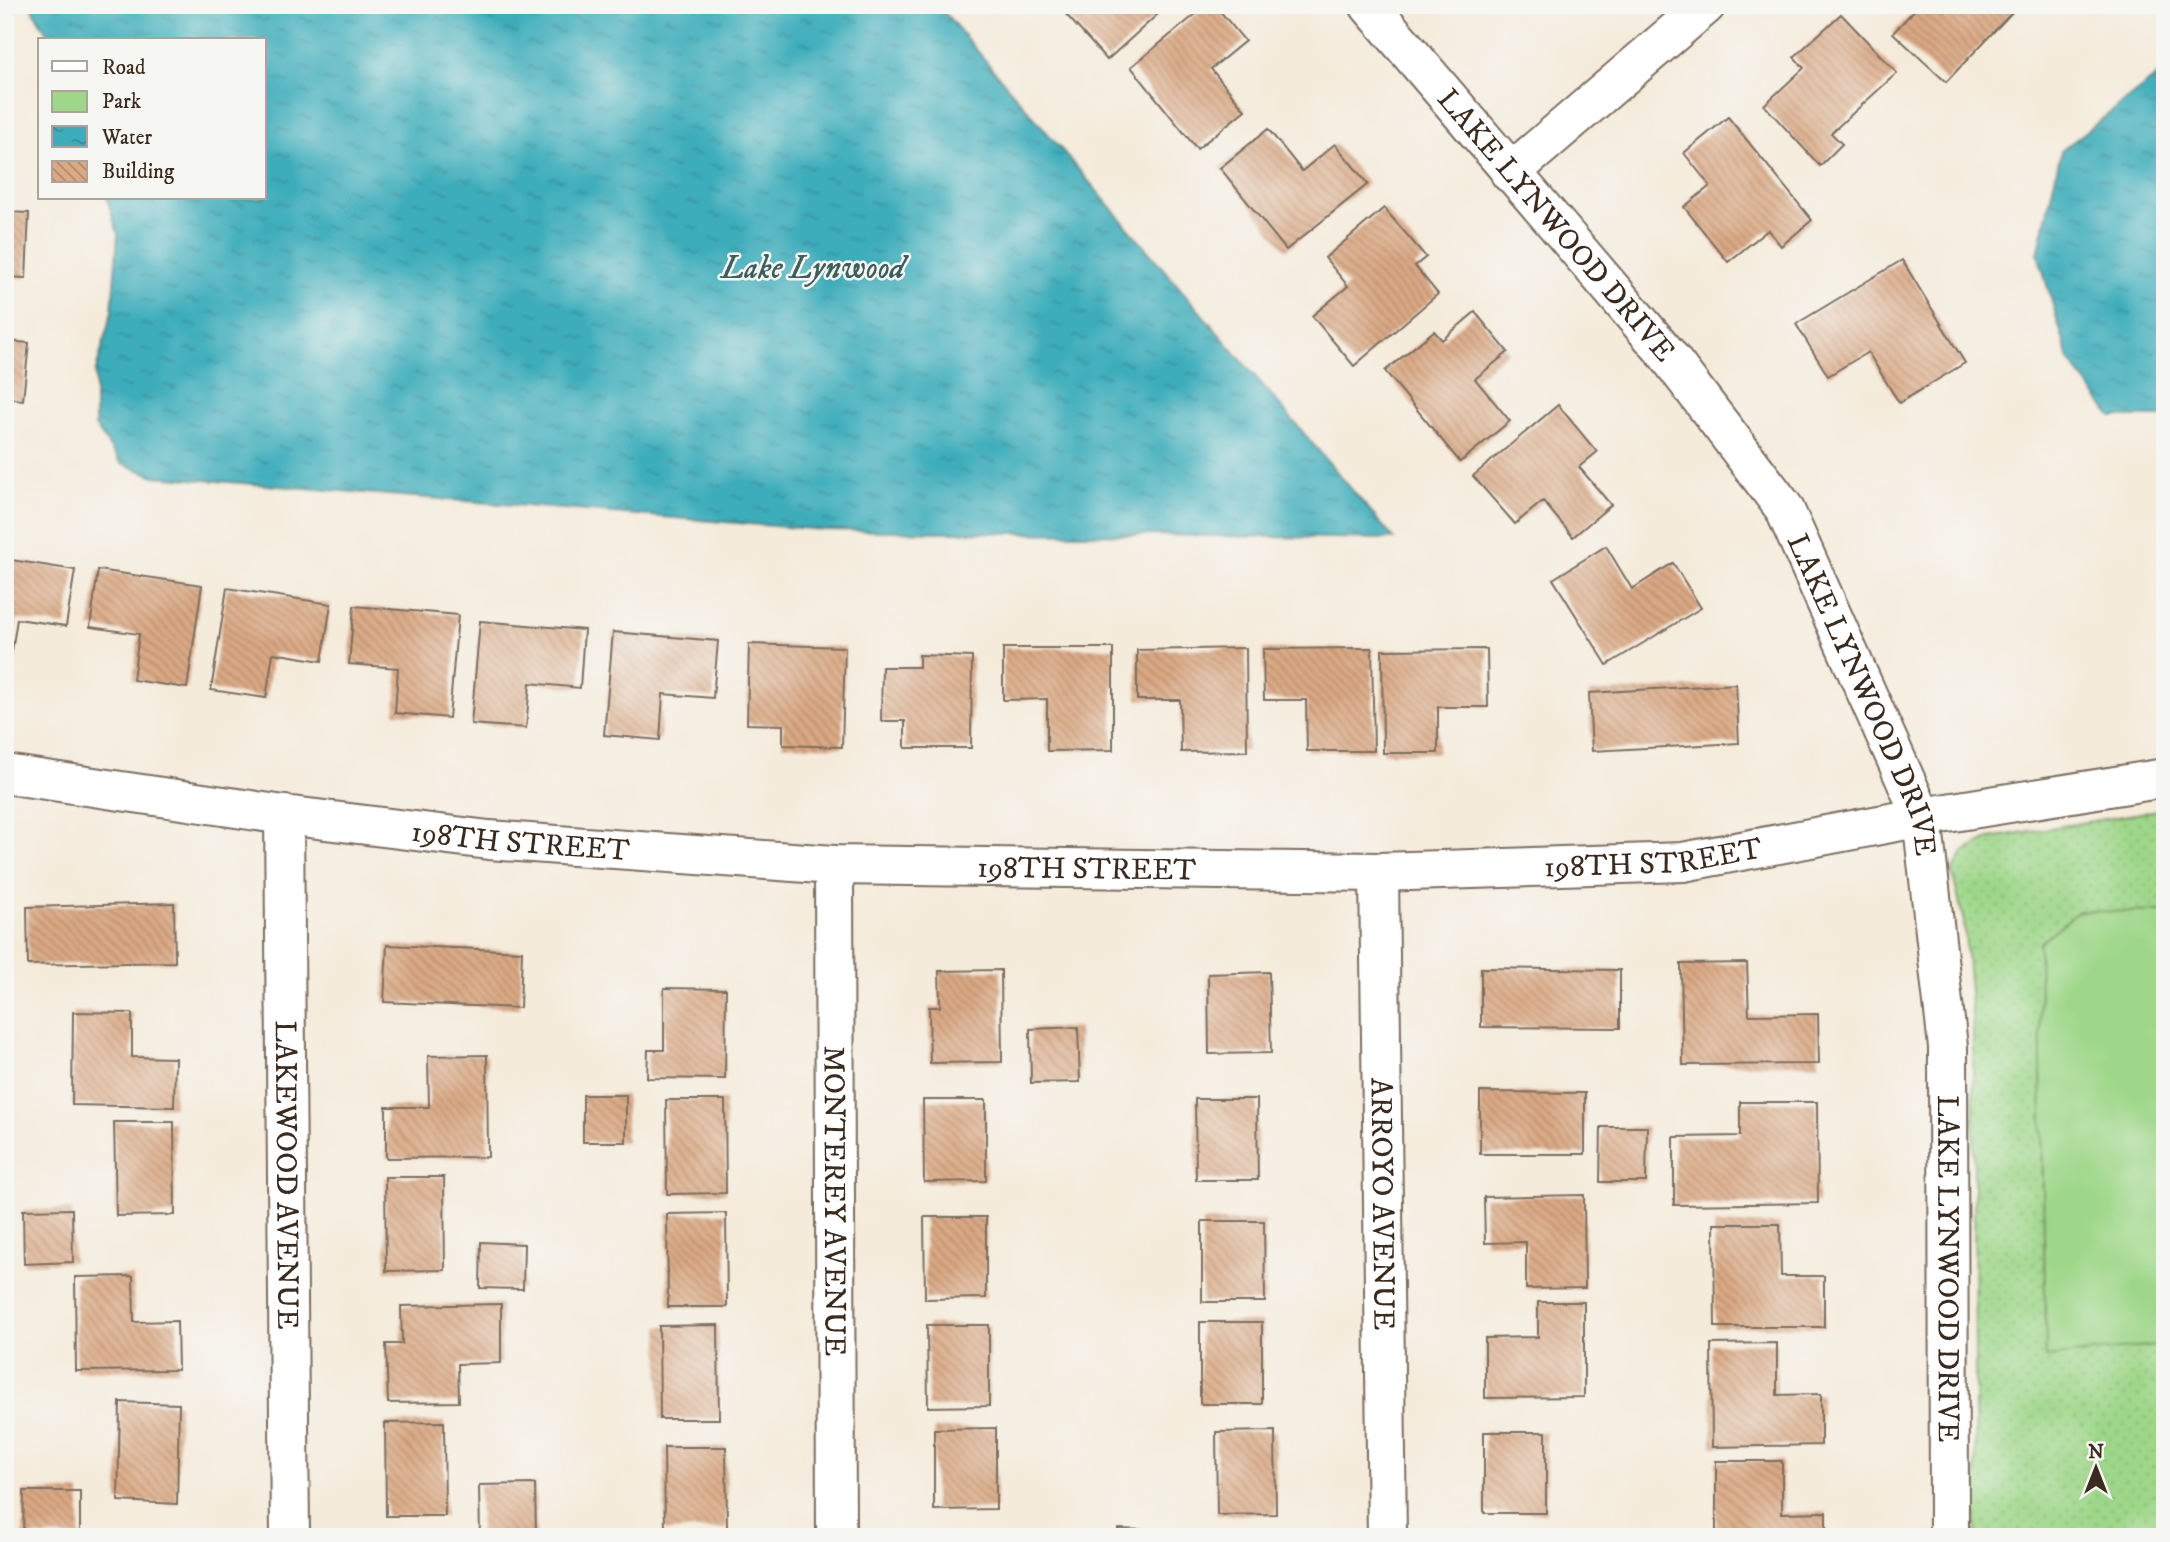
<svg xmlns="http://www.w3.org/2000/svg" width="2170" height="1542" font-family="'IM FELL DW Pica',serif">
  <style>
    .green { fill: url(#green-dots); stroke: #6c8054; stroke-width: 2 }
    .pitch { fill: #9ed789; stroke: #6c8054; stroke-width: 2 }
    .water { fill: url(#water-ripples); stroke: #3c6c6c; stroke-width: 2 }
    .building { fill: url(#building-back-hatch) }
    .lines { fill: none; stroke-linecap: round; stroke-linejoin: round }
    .street-casing { stroke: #7c6e60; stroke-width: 42 }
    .street { stroke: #fff; stroke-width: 38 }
    .labels { text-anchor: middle; stroke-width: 5; stroke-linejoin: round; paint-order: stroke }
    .street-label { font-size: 30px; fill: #3b2a1e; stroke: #f6f6f2 }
    .water-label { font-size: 32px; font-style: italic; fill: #3c5e5d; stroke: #f6f6f2 }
  </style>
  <defs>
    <pattern id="green-dots" width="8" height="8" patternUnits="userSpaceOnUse" patternTransform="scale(1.75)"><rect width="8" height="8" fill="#9ed789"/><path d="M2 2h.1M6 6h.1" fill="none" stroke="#89b976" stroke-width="1.8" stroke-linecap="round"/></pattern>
    <pattern id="water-ripples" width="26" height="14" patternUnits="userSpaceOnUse" patternTransform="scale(1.75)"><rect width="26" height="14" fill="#3eadbb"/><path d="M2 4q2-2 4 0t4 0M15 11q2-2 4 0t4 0" fill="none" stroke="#358d97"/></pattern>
    <pattern id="building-back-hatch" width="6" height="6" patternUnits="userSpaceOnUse" patternTransform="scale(1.75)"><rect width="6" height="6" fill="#dba984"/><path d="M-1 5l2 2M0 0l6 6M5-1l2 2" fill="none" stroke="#b38a6b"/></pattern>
  </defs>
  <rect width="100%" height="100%" fill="#f6f6f2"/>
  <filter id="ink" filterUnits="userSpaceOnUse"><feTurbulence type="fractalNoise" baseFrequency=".0143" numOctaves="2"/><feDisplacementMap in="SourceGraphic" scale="14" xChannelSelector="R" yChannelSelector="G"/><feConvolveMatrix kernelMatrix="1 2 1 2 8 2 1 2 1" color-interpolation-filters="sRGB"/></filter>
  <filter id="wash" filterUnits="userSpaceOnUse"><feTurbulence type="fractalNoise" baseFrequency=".00686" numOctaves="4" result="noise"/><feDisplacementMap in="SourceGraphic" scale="28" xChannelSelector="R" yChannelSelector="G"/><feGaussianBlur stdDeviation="1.57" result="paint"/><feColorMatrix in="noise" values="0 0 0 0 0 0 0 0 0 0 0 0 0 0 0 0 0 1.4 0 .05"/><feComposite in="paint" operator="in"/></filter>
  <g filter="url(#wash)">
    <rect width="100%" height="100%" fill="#f5ebdb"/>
    <path class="green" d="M2165,809V1537H1976L1973,1027L1964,922L1952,872L1964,852L1990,838Z"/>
    <path class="pitch" d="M2079,911L2165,912V1344L2046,1357L2039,943Z"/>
    <g class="water">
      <path d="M30,5H938L1394,539L824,530L154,476L121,463L95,426V374L112,311L118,234L107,198H264V40H51Z"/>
      <path d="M2165,70V417H2112L2069,360L2038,254L2061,151Z"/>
    </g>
    <g id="blocks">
      <g class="building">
        <path d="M1069,5H1168L1107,60L1063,11Z"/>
        <path d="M1207,5H1215L1245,41L1211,69L1245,110L1197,149L1131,67Z"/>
        <path d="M1919,5H2019L1946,82L1893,33Z"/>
        <path d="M1841,14L1897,73L1831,133L1842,144L1820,166L1764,105L1804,68L1794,57Z"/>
        <path d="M1728,117L1812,220L1781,246L1768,230L1728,262L1684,207L1710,186L1684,153Z"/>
        <path d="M1268,129L1302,171L1335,144L1368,184L1286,250L1220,168Z"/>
        <path d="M1384,208L1426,257L1415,266L1438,294L1354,366L1312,316L1348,286L1325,258Z"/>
        <path d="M5,212L29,213L26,278L5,277Z"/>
        <path d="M1902,260L1965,363L1899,403L1868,352L1828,376L1796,324Z"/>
        <path d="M1475,312L1508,352L1475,379L1510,421L1460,462L1385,371L1434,331L1442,340Z"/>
        <path d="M5,341L29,343L23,400L5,398Z"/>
        <path d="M1558,405L1597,452L1579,467L1611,505L1573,537L1543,501L1515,524L1473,476Z"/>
        <path d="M1606,546L1632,589L1673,563L1701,608L1607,665L1553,579Z"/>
        <path d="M5,559L75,570L66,626L17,619L10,664L5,663Z"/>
        <path d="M98,570L202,585L187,688L133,680L139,634L90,627Z"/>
        <path d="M227,588L331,604L322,661L273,653L266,698L211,690Z"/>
        <path d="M354,606L458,615L449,718L395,713L398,668L349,664Z"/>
        <path d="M480,621L584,630L580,688L530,683L526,728L471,724Z"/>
        <path d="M613,632L718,641L713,698L663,694L660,740L604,735Z"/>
        <path d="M749,644L845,647L842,747L783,745V725L747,724Z"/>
        <path d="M1003,648H1113V750L1047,751V699L1003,700Z"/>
        <path d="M1246,648L1247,751L1181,752L1180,700H1137V650Z"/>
        <path d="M1372,648L1374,751H1307L1306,700H1264L1263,649Z"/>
        <path d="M1487,649L1488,707H1438V753H1383L1382,650Z"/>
        <path d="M919,655L972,657L971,748H905V721H881L882,667H919Z"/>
        <path d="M1736,684L1739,743L1592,751L1589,693Z"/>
        <path d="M174,903L175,962L28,965L27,907Z"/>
        <path d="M387,945L522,951L520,1008L384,1002Z"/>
        <path d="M1747,963L1749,1015L1818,1014L1819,1064L1683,1065L1681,964Z"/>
        <path d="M1481,968L1620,970V1028L1481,1027Z"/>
        <path d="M1001,970L1002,1062L930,1063L929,1007H940L939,971Z"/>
        <path d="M1269,972L1271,1053L1209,1054L1208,974Z"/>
        <path d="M664,988L726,989L725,1079L647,1078L648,1050H664Z"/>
        <path d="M73,1012L132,1013V1057L175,1058L174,1107L72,1105Z"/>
        <path d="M1078,1027L1080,1082L1031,1083L1030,1029Z"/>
        <path d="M487,1055L488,1157L386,1158V1107H429L428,1056Z"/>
        <path d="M1480,1092L1585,1093V1154H1480Z"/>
        <rect x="583" y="1095" width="43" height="47"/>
        <path d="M1195,1099H1257L1258,1180H1196Z"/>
        <path d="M666,1100H725L726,1193L667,1194Z"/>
        <path d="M923,1100H986V1181L924,1182Z"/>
        <path d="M1740,1102H1817L1818,1203L1674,1205V1137L1740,1136Z"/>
        <path d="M114,1122H174L175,1215L116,1216Z"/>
        <path d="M1601,1127H1647L1646,1182H1600Z"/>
        <path d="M385,1177H444L445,1270L386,1271Z"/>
        <path d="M1584,1195L1585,1288L1526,1289V1242L1485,1243L1484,1197Z"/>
        <path d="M72,1209L73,1262L24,1264L23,1210Z"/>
        <path d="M726,1213L727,1307H668L667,1214Z"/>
        <path d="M924,1217H986V1298L925,1299Z"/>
        <path d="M1202,1221H1264L1265,1302H1202Z"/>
        <path d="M1714,1224H1780L1781,1276H1824V1327H1715Z"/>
        <path d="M481,1242L524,1244L523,1289L480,1288Z"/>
        <path d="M133,1276L134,1322L177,1321L178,1370L76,1371L75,1277Z"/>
        <path d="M1538,1302H1584V1397L1485,1398V1338L1538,1337Z"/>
        <path d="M501,1304V1363L458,1364L459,1402L388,1403L386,1344H402L401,1306Z"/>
        <rect x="1200" y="1322" width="62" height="82"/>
        <path d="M718,1325L719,1419H660L659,1326Z"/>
        <path d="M927,1325H989V1406L928,1407Z"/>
        <path d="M1777,1343V1395L1821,1394V1445L1712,1447L1711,1344Z"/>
        <path d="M120,1402L179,1404L177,1504L118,1501Z"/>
        <path d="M444,1422L445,1516H386L385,1423Z"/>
        <path d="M996,1428V1509L934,1510V1429Z"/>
        <path d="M1275,1431L1276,1514L1217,1515L1216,1432Z"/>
        <rect x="1484" y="1432" width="62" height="81"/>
        <path d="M664,1447H726L727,1529L665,1531Z"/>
        <path d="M1716,1461H1782V1513L1826,1512V1537H1716Z"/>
        <path d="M535,1484L536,1536L480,1537L479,1485Z"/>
        <path d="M24,1491H80V1537L23,1536Z"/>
        <path d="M1118,1529L1173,1531V1537H1118Z"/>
      </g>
    </g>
  </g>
  <g filter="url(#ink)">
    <use href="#blocks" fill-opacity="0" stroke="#7c6e60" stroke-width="2"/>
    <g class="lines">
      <defs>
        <g id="street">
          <path id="s1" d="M1369,5L1666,353L1784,508L1922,817L1948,1047L1949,1537"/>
          <path d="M1510,173L1706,5"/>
          <path id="s2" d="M5,774L284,815L489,840L834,865L1379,872L1683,862L1922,817L2165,778"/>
          <path id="s3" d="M284,815L290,1537"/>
          <path id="s4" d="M834,865L836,1537"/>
          <path id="s5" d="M1379,872L1387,1537"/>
        </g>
      </defs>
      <use href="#street" class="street-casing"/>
      <use href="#street" class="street"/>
    </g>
  </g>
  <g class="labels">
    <g class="street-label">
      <text dy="10" stroke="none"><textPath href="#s1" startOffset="289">LAKE LYNWOOD DRIVE</textPath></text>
      <text dy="10" stroke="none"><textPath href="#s1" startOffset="856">LAKE LYNWOOD DRIVE</textPath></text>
      <text dy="10" stroke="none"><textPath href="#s2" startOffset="520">198TH STREET</textPath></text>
      <text dy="10" stroke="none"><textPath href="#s2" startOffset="1654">198TH STREET</textPath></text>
      <text dy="10" stroke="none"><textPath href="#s2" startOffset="1087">198TH STREET</textPath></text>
      <text dy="10" stroke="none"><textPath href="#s3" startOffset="360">LAKEWOOD AVENUE</textPath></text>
      <text dy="10" stroke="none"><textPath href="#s4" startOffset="336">MONTEREY AVENUE</textPath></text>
      <text dy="10" stroke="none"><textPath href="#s5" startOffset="332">ARROYO AVENUE</textPath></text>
      <text dy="10" stroke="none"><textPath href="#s1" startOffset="1444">LAKE LYNWOOD DRIVE</textPath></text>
    </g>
    <g class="water-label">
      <text x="813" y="278">Lake Lynwood</text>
    </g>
  </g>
  <rect width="2170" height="1542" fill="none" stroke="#f6f6f2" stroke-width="28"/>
  <rect x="38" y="38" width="228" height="161" fill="#f6f6f2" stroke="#aba49d" stroke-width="2"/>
  <rect x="52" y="61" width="35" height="10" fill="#ffffff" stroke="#aba49d" stroke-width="2"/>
  <text x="102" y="74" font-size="21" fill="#3b2a1e">Road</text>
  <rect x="52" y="91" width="35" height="21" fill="#9ed789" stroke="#aba49d" stroke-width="2"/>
  <text x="102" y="108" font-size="21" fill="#3b2a1e">Park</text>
  <rect x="52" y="126" width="35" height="21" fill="url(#water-ripples)" stroke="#aba49d" stroke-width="2"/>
  <text x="102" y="144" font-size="21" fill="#3b2a1e">Water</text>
  <rect x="52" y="161" width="35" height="21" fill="url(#building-back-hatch)" stroke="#aba49d" stroke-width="2"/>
  <text x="102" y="178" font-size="21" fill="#3b2a1e">Building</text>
  <g transform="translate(2096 1468)" stroke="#f6f6f2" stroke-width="5" paint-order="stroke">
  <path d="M0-5L12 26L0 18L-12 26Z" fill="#3b2a1e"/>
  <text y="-10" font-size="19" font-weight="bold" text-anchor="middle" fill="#3b2a1e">N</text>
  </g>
</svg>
